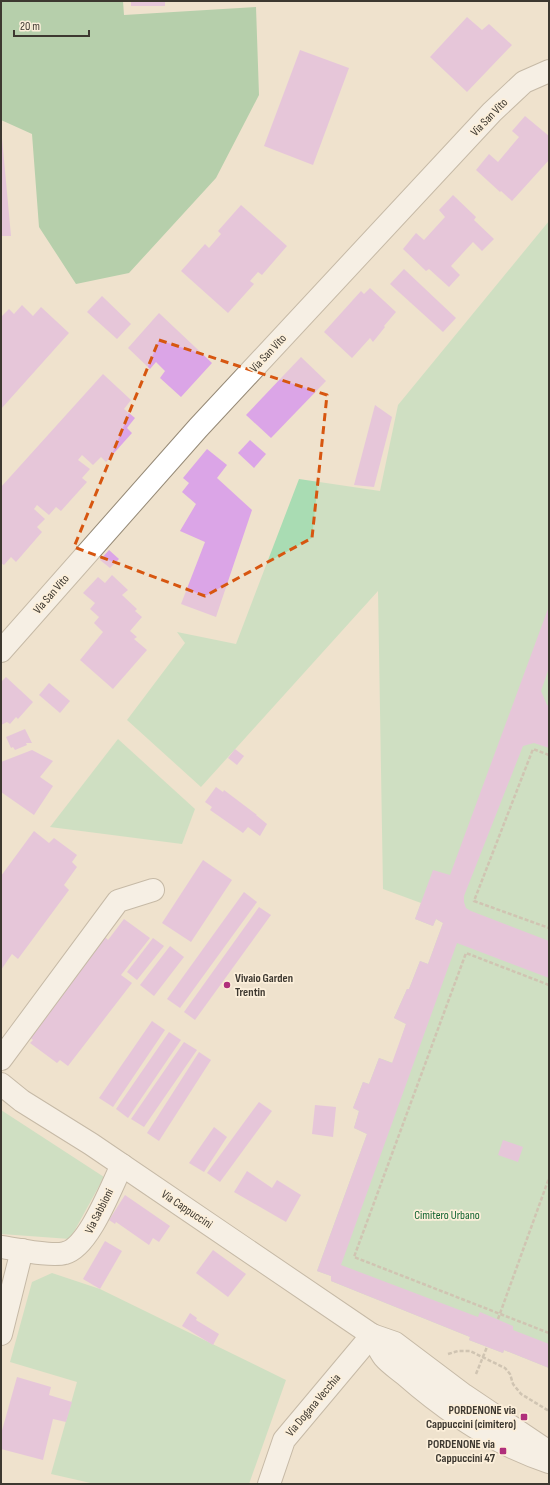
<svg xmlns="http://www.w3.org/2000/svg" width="550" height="1485" font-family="'Sofia Sans Condensed',sans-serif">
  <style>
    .green { fill: #a9dcb3 }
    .forest { fill: #71b981 }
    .building { fill: #dba5e7 }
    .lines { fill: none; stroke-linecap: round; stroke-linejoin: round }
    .minor-casing { stroke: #958976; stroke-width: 24 }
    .major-casing { stroke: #958976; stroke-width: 24 }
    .path { stroke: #aaa090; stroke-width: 2.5; stroke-dasharray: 4 2; stroke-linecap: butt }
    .minor { stroke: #fff; stroke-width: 22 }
    .major { stroke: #fff; stroke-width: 22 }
    .marked { fill: none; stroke: #d75610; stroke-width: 3; stroke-dasharray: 8 5; stroke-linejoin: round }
    .poi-dot { fill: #b02f7b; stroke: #fcefda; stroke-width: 1.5 }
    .labels { text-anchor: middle; stroke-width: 3.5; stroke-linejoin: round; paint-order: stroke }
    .street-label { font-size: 12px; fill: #3d3830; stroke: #fcefda }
    .poi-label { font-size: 12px; font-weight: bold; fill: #3d3830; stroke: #fcefda; text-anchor: end }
    .park-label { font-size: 12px; fill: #0f622e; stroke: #fcefda }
  </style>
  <rect width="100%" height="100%" fill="#efe2cd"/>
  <g class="green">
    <path d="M549,221V1368L504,1350L503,1353L469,1340L470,1337L331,1281V1276L317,1271L367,1134L354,1128L359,1111L353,1108L363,1082L369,1084L379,1058L393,1063L406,1024L394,1018L407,989H409L420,961L428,964L443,923L436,919L433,926L415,919L421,903L383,889L378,591L201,787L127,720L185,643L177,632L236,644L299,479L380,491L398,405Z"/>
    <path d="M118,739L195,809L182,844L50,827Z"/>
    <path d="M1,1110L104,1177L70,1239L1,1234Z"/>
    <path d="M52,1273L100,1289L286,1380L249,1484H95L51,1474L77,1382L10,1362L32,1282Z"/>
  </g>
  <path class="forest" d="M1,1H123L124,15L256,7L259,95L216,178L129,273L76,284L39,227L32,134L1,120Z"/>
  <g class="building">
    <rect x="131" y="1" width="34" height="5"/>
    <path d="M467,17L482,30L489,24L512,45L467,92L430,57Z"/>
    <path d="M300,50L349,68L313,165L264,146Z"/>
    <path d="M525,116L549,136V160L512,201L501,191L500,192L476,170L489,154L498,162L519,137L512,131Z"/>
    <path d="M1,138H2L11,236H1Z"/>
    <path d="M453,195L476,217L474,220L494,239L482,251L473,242L451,266L460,275L449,287L429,269L426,271L403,249L416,233L424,240L445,217L439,210Z"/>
    <path d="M241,205L287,246L262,275L258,272L250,281L254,284L228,313L181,271L205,244L209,248L221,234L218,231Z"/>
    <path d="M404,269L456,318L443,332L390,284Z"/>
    <path d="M370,288L396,312L384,326L385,327L373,342L370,338L352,358L324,332L361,291L364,294Z"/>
    <path d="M102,296L131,324L117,339L87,312Z"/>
    <path d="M22,305L33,316L41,307L69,333L1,409V317L9,309L14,314Z"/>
    <path d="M159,313L212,363L181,397L160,378L165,371L156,362L150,369L128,348Z"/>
    <path d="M301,357L326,381L271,438L246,415Z"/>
    <path d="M103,374L131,400L124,409L135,418L127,428L132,433L106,462L101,457L93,465L82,455L78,460L90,469L82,478L87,482L61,511L56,507L49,515L37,505L34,509L45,519L37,527L42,532L16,562L11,557L4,565L1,563V487Z"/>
    <path d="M375,405L392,417L374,487L354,485Z"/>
    <path d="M250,440L266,454L254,468L238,453Z"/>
    <path d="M207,449L227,465L217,478L252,510L216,617L181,604L205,542L180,531L196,504L182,492L189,483L183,478Z"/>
    <path d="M109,550L119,559L110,568L100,560Z"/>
    <path d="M112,575L128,590L122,595L137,609L135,611L142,617L130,631L137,637L134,639L147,650L113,689L80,660L103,632L94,623L99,617L90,609L95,603L83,593L98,577L105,583Z"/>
    <path d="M549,606V668L541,691L547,705L549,706V748L534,743L523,746L464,896V902L466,908L471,911L549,941V978L457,943L341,1265L478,1317L480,1312L513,1326V1330L549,1344V1368L504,1350L503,1353L469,1340L470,1337L331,1281V1276L317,1271L367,1134L354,1128L359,1111L353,1108L363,1082L369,1084L379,1058L392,1063L406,1024L394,1018L407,989H409L420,961L428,964L443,923L436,919L433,926L415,919L433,870L450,875Z"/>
    <path d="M6,677L33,702L18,719L16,717L10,724L7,722L1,725V682Z"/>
    <path d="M49,683L70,701L60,713L39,695Z"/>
    <path d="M25,729L32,743H26L27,745L15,750L13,747L11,748L6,737Z"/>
    <path d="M235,749L244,756L237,765L228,758Z"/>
    <path d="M32,750L53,761L40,777L53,786L34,815L1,792V762Z"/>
    <path d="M216,787L223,792L224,790L257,815H256L267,824L260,836L248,827L243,833L210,810L212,807L205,802Z"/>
    <path d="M34,831L49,843L54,838L77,855L72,862L77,867L64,885L69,890L18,959L12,954L1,970V876Z"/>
    <path d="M203,860L232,880L191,942L162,923Z"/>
    <path d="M244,892L257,902L180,1008L167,999Z"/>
    <path d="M259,907L271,915L195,1020L184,1012Z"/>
    <path d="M124,919L150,938L121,975L132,983L68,1066L60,1060L57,1063L30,1043L33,1040L28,1036L104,936L108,940Z"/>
    <path d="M153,938L164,946L137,980L127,972Z"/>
    <path d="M170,946L184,957L154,996L140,985Z"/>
    <path d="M152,1021L165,1030L113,1107L99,1098Z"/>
    <path d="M169,1032L181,1040L128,1118L116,1109Z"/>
    <path d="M184,1042L197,1050L144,1127L131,1119Z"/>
    <path d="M199,1052L211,1060L159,1141L147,1133Z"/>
    <path d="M259,1102L272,1111L220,1182L207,1173Z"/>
    <path d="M315,1105L336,1107L333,1137L312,1134Z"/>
    <path d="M214,1127L227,1137L204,1172L189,1163Z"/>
    <path d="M503,1140L523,1147L518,1162L498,1155Z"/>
    <path d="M247,1171L272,1188L277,1180L301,1195L286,1222L234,1192Z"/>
    <path d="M125,1195L170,1226L159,1242L153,1238L149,1245L116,1222L115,1224L109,1220Z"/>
    <path d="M105,1241L122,1251L100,1289L83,1279Z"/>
    <path d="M213,1250L246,1274L228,1297L196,1273Z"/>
    <path d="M190,1313L197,1318L196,1320L219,1334L213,1345L182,1326Z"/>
    <path d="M17,1377L51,1387L49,1395L72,1402L66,1422L53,1419L43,1460L1,1449V1434Z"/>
  </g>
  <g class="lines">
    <defs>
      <g id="minor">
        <path d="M1,651L198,428L492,112L524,82L549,71"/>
        <path d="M1,1059L118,901L153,890"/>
        <path d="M1,1247C16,1249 51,1257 65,1253C89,1247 111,1187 122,1165"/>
        <path d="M1,1334L22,1250"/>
        <path d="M269,1484L284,1440L372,1335"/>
      </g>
      <g id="major">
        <path d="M1,1084L22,1101L91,1144L372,1335"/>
        <path d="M549,1452L464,1395L395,1343L372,1335C376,1342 379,1351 384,1357C390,1364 398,1369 405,1375C446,1411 497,1445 549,1462"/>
      </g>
    </defs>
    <use href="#minor" class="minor-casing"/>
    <use href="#major" class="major-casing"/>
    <g class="path">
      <path d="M549,755L533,749L474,901L549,928"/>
      <path d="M549,985L466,953L354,1257L549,1333"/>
      <path d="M498,1319L549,1178"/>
      <path d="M448,1354L458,1351H470L505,1368L510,1374L513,1384L521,1394L549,1411"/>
      <path d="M476,1374L487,1347"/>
    </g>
    <use href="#minor" class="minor"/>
    <use href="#major" class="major"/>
  </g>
  <path d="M0 0H550V1485H0ZM159,340L327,395L312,538L205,596L74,547Z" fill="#efe2cd" fill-opacity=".55" fill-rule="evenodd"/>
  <path class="marked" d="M159,340L327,395L312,538L205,596L74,547Z"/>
  <g class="poi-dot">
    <circle cx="227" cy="985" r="4"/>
    <rect x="520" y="1413" width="8" height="8" rx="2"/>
    <rect x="499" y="1447" width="8" height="8" rx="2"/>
  </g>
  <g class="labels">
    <g class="street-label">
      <text transform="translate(489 117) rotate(-46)" y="4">Via San Vito</text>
      <text transform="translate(268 353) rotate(-47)" y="4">Via San Vito</text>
      <text transform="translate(51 594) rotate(-49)" y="4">Via San Vito</text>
      <text transform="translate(187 1209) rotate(34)" y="4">Via Cappuccini</text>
      <text transform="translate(99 1211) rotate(-63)" y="4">Via Sabbioni</text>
      <text transform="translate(313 1405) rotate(-50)" y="4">Via Dogana Vecchia</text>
    </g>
    <g class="poi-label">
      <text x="235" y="982" text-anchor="start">Vivaio Garden<tspan x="235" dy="14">Trentin</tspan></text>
      <text x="516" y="1414">PORDENONE via<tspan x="516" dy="14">Cappuccini (cimitero)</tspan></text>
      <text x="495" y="1448">PORDENONE via<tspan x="495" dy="14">Cappuccini 47</tspan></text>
    </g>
    <g class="park-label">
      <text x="447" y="1219">Cimitero Urbano</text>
    </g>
  </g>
  <rect width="550" height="1485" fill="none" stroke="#3d3830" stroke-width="4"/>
  <path d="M14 30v6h75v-6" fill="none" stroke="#3d3830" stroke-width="2"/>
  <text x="20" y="30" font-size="12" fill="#3d3830" stroke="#fcefda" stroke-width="3" paint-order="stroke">20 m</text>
</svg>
